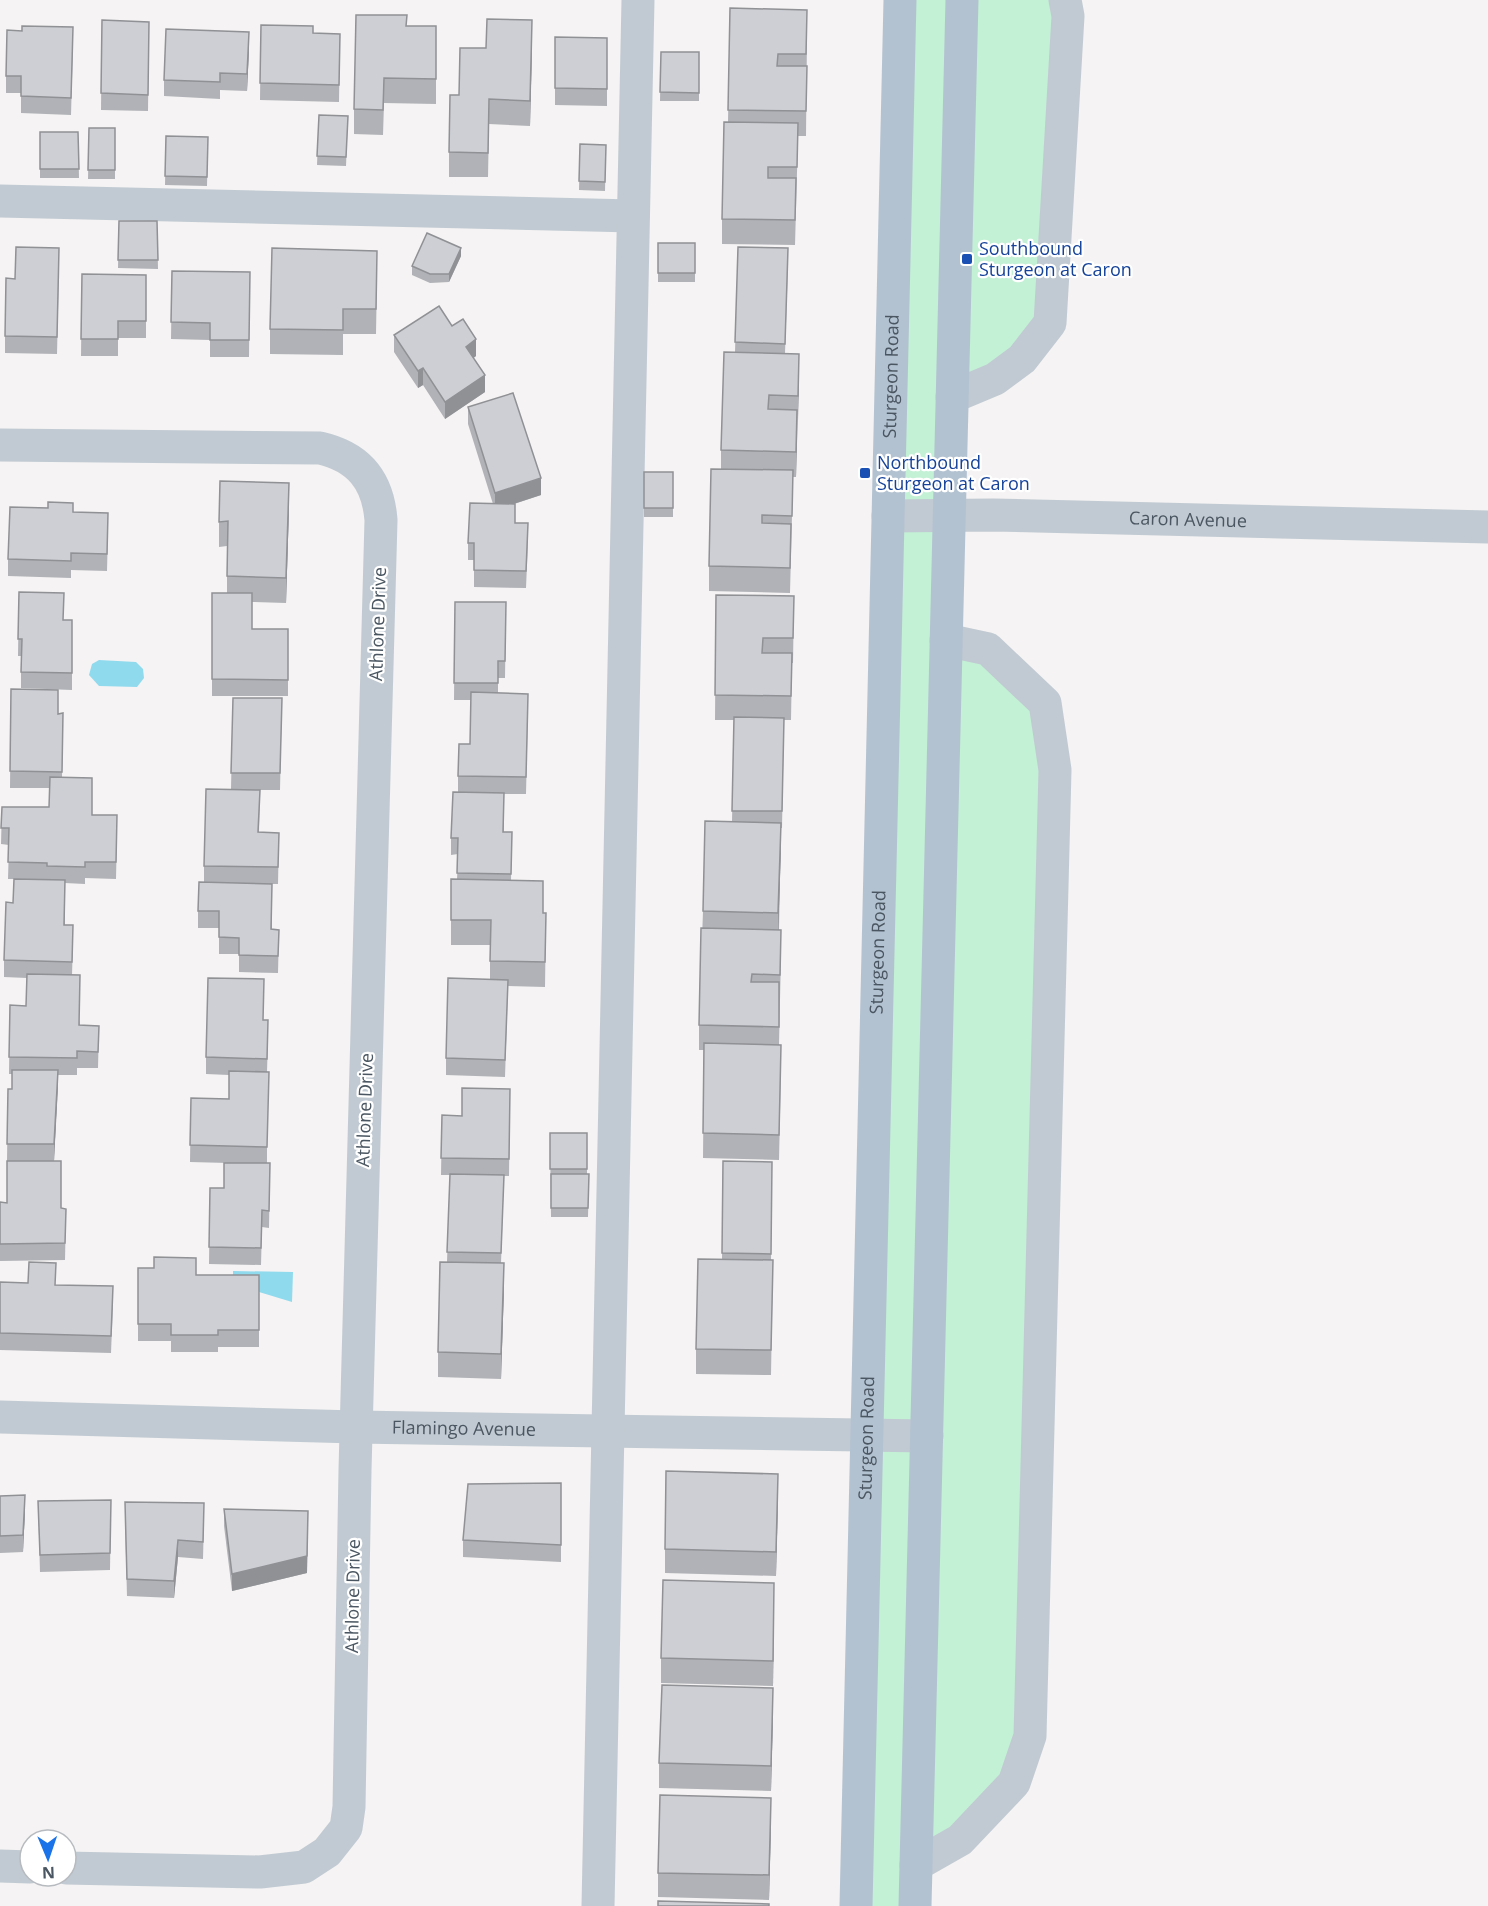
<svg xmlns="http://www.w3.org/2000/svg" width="1488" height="1906" font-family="'Open Sans',sans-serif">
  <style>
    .green { fill: #c3f1d5 }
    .water { fill: #90daee }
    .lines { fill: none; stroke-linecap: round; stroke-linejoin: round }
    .minor { stroke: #c1cad2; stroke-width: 33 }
    .major { stroke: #b3c2d1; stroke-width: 33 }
    .wall { fill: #b0b2b7 }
    .shaded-wall { fill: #909195 }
    .building { fill: #cdcfd5; stroke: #909195; stroke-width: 1.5 }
    .transit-dot { fill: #1a4fb4; stroke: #fff; stroke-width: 2 }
    .labels { text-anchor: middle; stroke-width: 4.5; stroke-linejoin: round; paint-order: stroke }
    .transit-label { font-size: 18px; fill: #164399; stroke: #fff; text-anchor: start }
    .street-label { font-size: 18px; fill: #4a5661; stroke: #fff }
  </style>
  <rect width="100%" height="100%" fill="#f5f3f3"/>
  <path class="green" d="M900,0H1065L1050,323L952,397L946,640L1045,703L1014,1783L916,1865L915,1906H856Z"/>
  <g class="water">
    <path d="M99,660L136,662L143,669L144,678L137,687L99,686L89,675L92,664Z"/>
    <path d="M233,1271L293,1272L292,1302L259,1292H233Z"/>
  </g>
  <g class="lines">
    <g class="minor">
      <path d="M0,201L633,216"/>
      <path d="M952,397L995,379L1022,359L1050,323L1068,16L1065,0"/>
      <path d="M0,445L320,448C359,457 378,481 381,520L355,1470L349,1807L346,1828L327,1852L304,1867L260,1872L66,1868"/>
      <path id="s1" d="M888,516L993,515L1488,527"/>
      <path id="s2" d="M0,1417L356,1427L927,1436"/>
      <path d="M916,1865L960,1840L1014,1783L1030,1736L1055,770L1045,703L988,649L946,640"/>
      <path d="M0,1866L30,1867"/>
      <path d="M598,1906L638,0"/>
    </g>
    <g class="major">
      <path id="s3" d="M856,1906L900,0"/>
      <path d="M915,1906L962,0"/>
    </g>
  </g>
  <g class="wall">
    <path d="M730,8L807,35L806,136H798L795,245L722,244V219L728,122Z"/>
    <path d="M102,20L149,22L148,111L101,110Z"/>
    <path d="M261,25L313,33L340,34L339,102L260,100Z"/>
    <path d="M407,26H436V104L384,103L383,135L354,134V109Z"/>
    <path d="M555,37L607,38V106L555,105Z"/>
    <path d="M73,44L71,115L21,113V93H6V76Z"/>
    <path d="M532,45L530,126L489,124L488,177H449V152L459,95L486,48Z"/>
    <path d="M249,49L247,91L220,90V99L164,96V80Z"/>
    <path d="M661,52H699V101H660Z"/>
    <path d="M319,115L348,116L346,166L317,165Z"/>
    <path d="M89,128H115V179H88Z"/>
    <path d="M40,132H78L79,178H40Z"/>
    <path d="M166,136L208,137L207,186L165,185Z"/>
    <path d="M580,144L606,145L605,191L579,190Z"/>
    <path d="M119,221H157L158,269L118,268Z"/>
    <rect x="658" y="243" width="37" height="39"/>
    <path d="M738,247L788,265L785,353L799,378L796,477H793L790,593L709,591V566L721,469V450L735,352Z"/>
    <path d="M461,256L449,282L430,283L412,275V266Z"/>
    <path d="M59,265L57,354L5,353V336L15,279Z"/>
    <path d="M172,271L250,272L249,357H210V340L171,339Z"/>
    <path d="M82,274L146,275V338H118V356H81Z"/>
    <path d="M377,275L376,334H343V355L270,354V329Z"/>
    <path d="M452,326L476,356L473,358L485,392L445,419L423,385L418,388L394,352V335Z"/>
    <path d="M468,407L541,495L514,504L515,523L528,540L526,588L474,587V560H468V543L493,504L468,424Z"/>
    <rect x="644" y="472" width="29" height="45"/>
    <path d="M289,508L286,603L252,602V629H288V696H212V593H227V546L219,547V522Z"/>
    <path d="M73,512L108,530L107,571L71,570V578L8,576V559Z"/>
    <path d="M19,592L64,620H72V690L21,688V656H18Z"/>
    <path d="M716,595L794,596L793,663H792L791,720H784L782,828H781L779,930L781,955L779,1045L781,1069L779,1160L703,1158L704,1050H699V1025L703,911L732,822L734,720H715Z"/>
    <path d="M455,602H506L505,678H498V693L528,711L526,794H504V832H512L511,880L543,913H546L545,987L508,986L505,1077L446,1075V1058L490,979V945H451V920L457,880L458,854L451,855V838L458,792V776L470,744L471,700H454Z"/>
    <path d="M11,689L58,714L63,713L62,777L92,815L117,832L116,879L85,878V884L65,883V925L73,942L72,975L80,1025L99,1026L98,1068H77V1075H58L54,1161H7L8,1089H12V1074H9L10,1005L26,1006L27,978L4,977V960L13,903L32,879H8L9,845L1,844L2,807H49V788H10Z"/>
    <path d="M233,698H282L280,790H260L259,832L279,833L278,884H272V929L279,930L278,973L239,972V954H219V928H198V911L204,882V866L231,789Z"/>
    <path d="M263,1020L268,1037L267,1072V1163H270L269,1228L262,1227L261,1265L209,1264L210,1188H224L228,1163L190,1162L191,1098L229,1099V1075L206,1074V1057Z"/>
    <path d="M510,1089L509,1176H504L501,1263L504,1288L501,1379L438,1377V1352L447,1262L450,1175H441L442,1115L462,1116Z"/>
    <path d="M550,1133H587V1174H589L588,1217H551Z"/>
    <path d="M723,1161L772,1162L771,1260H773L771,1375L696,1374V1349L722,1260Z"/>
    <path d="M0,1202L66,1209L65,1260L0,1261Z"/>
    <path d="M138,1268L196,1275H259V1347H218V1352H171V1341H138Z"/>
    <path d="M0,1282L56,1285L113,1303L111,1353L0,1350Z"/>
    <path d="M561,1483V1562L463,1557V1540Z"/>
    <path d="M0,1496L25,1511L23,1552L0,1553Z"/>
    <path d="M778,1498L776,1576L665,1573V1549Z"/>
    <path d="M111,1500L110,1570L40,1572L38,1501Z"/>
    <path d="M224,1509L308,1528L307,1573L232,1591L224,1526Z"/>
    <path d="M125,1519L204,1520L203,1559L178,1557L174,1598L127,1596Z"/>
    <path d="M774,1608L773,1686L661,1683V1658Z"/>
    <path d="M773,1713L771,1791L659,1788V1763Z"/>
    <path d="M771,1823L769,1900L658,1897V1873Z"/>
  </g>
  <g class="shaded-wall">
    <path d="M532,20V45L530,126V101Z"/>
    <path d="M249,32V49L247,91V74Z"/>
    <path d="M461,248V256L449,282V274Z"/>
    <path d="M476,339V356L466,364V347Z"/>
    <path d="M799,354V378L798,421V396Z"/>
    <path d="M423,368V385L418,388V371Z"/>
    <path d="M485,375V392L445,419V402Z"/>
    <path d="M797,410V435L796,477V452Z"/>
    <path d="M541,478V495L495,510V493Z"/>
    <path d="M289,483V508L286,603V578Z"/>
    <path d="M781,823V848L778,938V913Z"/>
    <path d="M58,1070V1087L54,1161V1144Z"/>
    <path d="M504,1263V1288L501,1379V1354Z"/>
    <path d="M778,1474V1498L776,1576V1552Z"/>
    <path d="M25,1495V1511L23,1552V1535Z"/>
    <path d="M308,1511L307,1573L232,1591V1574Z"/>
    <path d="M178,1540V1557L174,1598V1581Z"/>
    <path d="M774,1583V1608L773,1686V1661Z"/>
    <path d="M773,1688V1713L771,1791V1766Z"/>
    <path d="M771,1798V1823L769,1900V1875Z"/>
  </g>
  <g class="building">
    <path d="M730,8L807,10L806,54H778L777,66H807L806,111L728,110Z"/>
    <path d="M356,15H407L406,26H436V79L384,78L383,110L354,109Z"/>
    <path d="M487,19L532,20L530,101L489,99L488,153L449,152L450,95H459L460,48H486Z"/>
    <path d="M102,20L149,22L148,95L101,93Z"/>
    <path d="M261,25L313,26V33L340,34L339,85L260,83Z"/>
    <path d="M22,26L73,27L71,98L21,96V76H6L7,30L22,31Z"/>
    <path d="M166,29L249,32L247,74L220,73V82L164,80Z"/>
    <path d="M555,37L607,38V89L555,88Z"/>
    <path d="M661,52H699V93L660,92Z"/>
    <path d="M319,115L348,116L346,157L317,156Z"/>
    <path d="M724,122L798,123L797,167H768V178H796L795,220L722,219Z"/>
    <path d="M89,128H115V170H88Z"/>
    <path d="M40,132H78L79,169H40Z"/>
    <path d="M166,136L208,137L207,177L165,176Z"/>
    <path d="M580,144L606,145L605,182L579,181Z"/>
    <path d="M119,221H157L158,260H118Z"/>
    <path d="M427,233L461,248L449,274H430L412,266Z"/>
    <rect x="658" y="243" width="37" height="30"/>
    <path d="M16,247L59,248L57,337L5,336L6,278L15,279Z"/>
    <path d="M738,247L788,248L785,344L735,342Z"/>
    <path d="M272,248L377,251L376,309H343V330L270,329Z"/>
    <path d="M172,271L250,272L249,340H210V323L171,322Z"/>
    <path d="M82,274L146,275V321H118V339H81Z"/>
    <path d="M439,306L452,326L463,319L476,339L466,347L485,375L445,402L423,368L418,371L394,335Z"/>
    <path d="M724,352L799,354L798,396L769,395L768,409L797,410L796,452L721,450Z"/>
    <path d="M513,393L541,478L495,493L468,407Z"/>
    <path d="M711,469L793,470L792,516L762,515V523L791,524L790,568L709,566Z"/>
    <rect x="644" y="472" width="29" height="36"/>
    <path d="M220,481L289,483L286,578L227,576L228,521L219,522Z"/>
    <path d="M48,502L73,503V512L108,513L107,554L71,553V561L8,559L10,507L48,508Z"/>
    <path d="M470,503L515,504V523H528L526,571L474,570V543H468Z"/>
    <path d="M19,592L64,593L63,620H72V673L21,672L22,639H18Z"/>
    <path d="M212,593H252V629H288V680L212,679Z"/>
    <path d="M716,595L794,596L793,638H763L762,653H792L791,696L715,695Z"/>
    <path d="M455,602H506L505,661H498V683H454Z"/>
    <path d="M11,689L58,690V714L63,713L62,772L10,771Z"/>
    <path d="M471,692L528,694L526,777L458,776L459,744H470Z"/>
    <path d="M233,698H282L280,773H231Z"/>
    <path d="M734,717L784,718L782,811H732Z"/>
    <path d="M50,777L92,778V815H117L116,862H85V867L47,866V863L8,862L9,828H1L2,807H49Z"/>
    <path d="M206,789L260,790L258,832L279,833L278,867L204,866Z"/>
    <path d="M453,792L504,793L503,832H512L511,874L457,873L458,838H451Z"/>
    <path d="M705,821L781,823L778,913L703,911Z"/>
    <path d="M14,879L65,880L64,925H73L72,962L4,960L6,902L13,903Z"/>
    <path d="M451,879L543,881V913H546L545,962L490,961L491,920H451Z"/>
    <path d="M199,882L272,884L271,929L279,930L278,956L239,955V938L219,937V911H198Z"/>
    <path d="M701,928L781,930L780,975L752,974L751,982H779V1027L699,1025Z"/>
    <path d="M27,974L80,975L79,1025L99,1026L98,1052L77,1051V1058L9,1057L10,1005L26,1006Z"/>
    <path d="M208,978L264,979L263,1020H268L267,1059L206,1057Z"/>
    <path d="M448,978L508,980L505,1060L446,1058Z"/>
    <path d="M704,1043L781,1045L779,1135L703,1133Z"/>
    <path d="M12,1070H58L54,1144H7L8,1089H12Z"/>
    <path d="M229,1071L269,1072L267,1147L190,1145L191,1098L229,1099Z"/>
    <path d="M462,1088L510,1089L509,1159L441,1158L442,1115L462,1116Z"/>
    <rect x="550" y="1133" width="37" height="36"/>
    <path d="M7,1161H61V1208L66,1209L65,1243L0,1244V1202L7,1203Z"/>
    <path d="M723,1161L772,1162L771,1254L722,1253Z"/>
    <path d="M224,1163H270L269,1211L262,1210L261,1248L209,1247L210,1188H224Z"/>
    <path d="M450,1174L504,1175L501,1253L447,1252Z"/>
    <path d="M551,1174H589L588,1208H551Z"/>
    <path d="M154,1257L196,1258V1275H259V1330H218V1335H171V1324H138V1268H154Z"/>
    <path d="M698,1259L773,1260L771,1350L696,1349Z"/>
    <path d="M29,1262L56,1263L55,1285L113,1286L111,1336L0,1333V1282L28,1283Z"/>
    <path d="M440,1262L504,1263L501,1354L438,1352Z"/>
    <path d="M666,1471L778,1474L776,1552L665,1549Z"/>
    <path d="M561,1483V1545L463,1540L468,1484Z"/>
    <path d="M25,1495L23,1535L0,1536V1496Z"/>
    <path d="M111,1500L110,1553L40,1555L38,1501Z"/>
    <path d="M125,1502L204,1503L203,1542L178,1540L174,1581L127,1579Z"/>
    <path d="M224,1509L308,1511L307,1556L232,1574Z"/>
    <path d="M663,1580L774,1583L773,1661L661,1658Z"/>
    <path d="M662,1685L773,1688L771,1766L659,1763Z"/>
    <path d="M660,1795L771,1798L769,1875L658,1873Z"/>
    <path d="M658,1901L769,1904V1906H658Z"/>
  </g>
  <g class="transit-dot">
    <rect x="961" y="253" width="12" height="12" rx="3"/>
    <rect x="859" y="467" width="12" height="12" rx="3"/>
  </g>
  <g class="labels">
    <g class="transit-label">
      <text x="979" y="255">Southbound<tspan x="979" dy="21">Sturgeon at Caron</tspan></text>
      <text x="877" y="469">Northbound<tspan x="877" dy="21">Sturgeon at Caron</tspan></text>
    </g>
    <g class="street-label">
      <text dy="6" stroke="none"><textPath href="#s3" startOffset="1530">Sturgeon Road</textPath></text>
      <text dy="6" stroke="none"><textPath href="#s1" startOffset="300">Caron Avenue</textPath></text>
      <text transform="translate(378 624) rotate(-88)" y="6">Athlone Drive</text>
      <text dy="6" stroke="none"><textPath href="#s3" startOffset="954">Sturgeon Road</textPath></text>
      <text transform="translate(365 1110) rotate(-88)" y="6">Athlone Drive</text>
      <text dy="6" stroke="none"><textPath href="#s2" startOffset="464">Flamingo Avenue</textPath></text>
      <text dy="6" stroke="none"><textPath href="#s3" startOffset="468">Sturgeon Road</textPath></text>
      <text transform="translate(353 1596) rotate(-89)" y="6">Athlone Drive</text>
    </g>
  </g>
  <g transform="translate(48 1858) rotate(178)"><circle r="28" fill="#ffffff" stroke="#b7bbc0" stroke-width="1.5"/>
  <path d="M0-4.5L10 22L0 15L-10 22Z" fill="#1a73e8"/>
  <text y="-9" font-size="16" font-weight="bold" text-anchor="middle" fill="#4a5661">N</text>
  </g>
</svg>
